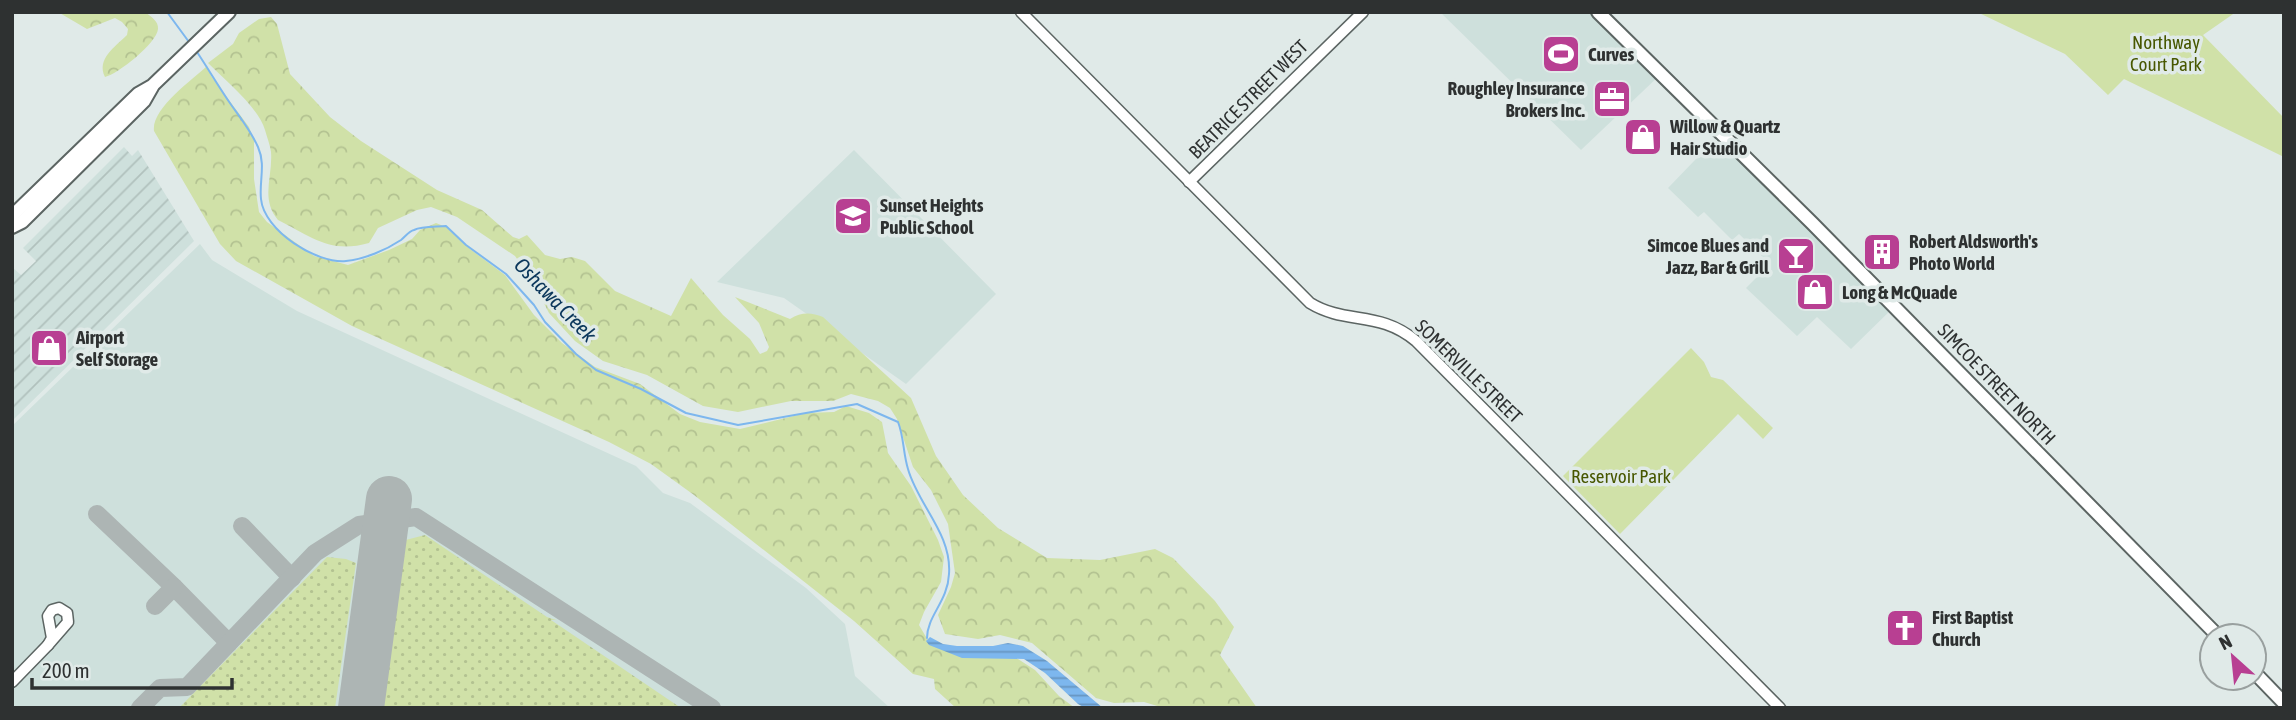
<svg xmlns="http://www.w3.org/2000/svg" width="2296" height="720" font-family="'Asap Condensed',sans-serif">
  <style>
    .built { fill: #cee0dc }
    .industrial { fill: url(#industrial-furrows) }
    .grass { fill: url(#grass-dots) }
    .forest { fill: url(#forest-crowns) }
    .park { fill: #d0e1a8 }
    .water { fill: url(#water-rules) }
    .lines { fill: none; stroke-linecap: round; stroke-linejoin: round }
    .stream { stroke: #7db7ee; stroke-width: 2 }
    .taxiway { stroke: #adb5b4; stroke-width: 18 }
    .runway { stroke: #adb5b4; stroke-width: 46 }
    .minor-casing { stroke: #5c6563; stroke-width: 13 }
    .major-casing { stroke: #5c6563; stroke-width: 16 }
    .minor { stroke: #fff; stroke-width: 10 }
    .major { stroke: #fff; stroke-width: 12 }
    .labels { text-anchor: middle; stroke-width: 7; stroke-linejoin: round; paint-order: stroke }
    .park-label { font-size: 19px; fill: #475700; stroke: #e0eae8 }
    .poi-label { font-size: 19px; font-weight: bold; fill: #2e3131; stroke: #e0eae8; text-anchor: start }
    .street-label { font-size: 19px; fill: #2e3131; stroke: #e0eae8 }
    .water-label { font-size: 21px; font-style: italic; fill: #0b375b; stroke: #e0eae8 }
  </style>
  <defs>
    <pattern id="industrial-furrows" width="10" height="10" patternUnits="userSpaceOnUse" patternTransform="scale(1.75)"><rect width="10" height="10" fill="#cee0dc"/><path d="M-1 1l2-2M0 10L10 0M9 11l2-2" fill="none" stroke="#b1c1bd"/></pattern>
    <pattern id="grass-dots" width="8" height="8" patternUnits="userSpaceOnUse" patternTransform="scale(1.75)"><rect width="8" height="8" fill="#d0e1a8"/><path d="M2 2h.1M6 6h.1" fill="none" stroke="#b3c291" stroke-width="1.8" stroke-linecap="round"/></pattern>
    <pattern id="forest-crowns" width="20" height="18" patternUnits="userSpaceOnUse" patternTransform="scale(1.75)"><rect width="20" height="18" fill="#d0e1a8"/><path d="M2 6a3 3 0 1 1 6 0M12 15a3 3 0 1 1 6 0" fill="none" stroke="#b3c291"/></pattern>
    <pattern id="water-rules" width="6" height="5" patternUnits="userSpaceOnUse" patternTransform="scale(1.75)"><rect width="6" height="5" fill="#7db7ee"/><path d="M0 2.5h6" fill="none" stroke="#6795c1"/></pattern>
  </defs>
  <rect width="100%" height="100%" fill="#e0eae8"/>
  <g class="built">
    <path d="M1440,12H1598L1661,74L1581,150Z"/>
    <path d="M1721,133L1895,306L1851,349L1817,317L1797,336L1746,288L1770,264L1739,234L1732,240L1704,212L1698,217L1668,188Z"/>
    <path d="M854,150L996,294L906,384L784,298L717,282Z"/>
    <path d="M200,244L212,260L297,311L636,466L663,493L690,503L806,588L845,624L855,676L890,708H12V426Z"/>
  </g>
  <path class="industrial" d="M124,147L132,156L138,150L194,241L12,421V267L21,275L36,261L23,248Z"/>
  <g class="grass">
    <path d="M425,535L547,617L556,620H551L681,708H371L394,543Z"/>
    <path d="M327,557L346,559L356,563L335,708H179Z"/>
  </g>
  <g class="forest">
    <path d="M58,12H145C150,16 159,21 158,29C157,43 118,74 105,77C96,59 115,47 127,35L128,29L122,22L115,18L87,29Z"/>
    <path d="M271,17L277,24L290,74L330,117L361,141L437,190L482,210L513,237L519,239L527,235L545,255L560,259L572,257L585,261L615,291L671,316L691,278L723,315L750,339L760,354L767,351L769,347L759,323L735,297L790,319C801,312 811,312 823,317L911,398L936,456L963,495L998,528L1047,558L1100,560L1155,549L1173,558L1215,601L1234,627L1220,655L1257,708H1164L1144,702L1114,703L1096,698L1032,643L1000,635L978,639L945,634L938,615L951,587L955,573L948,524L931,490L913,467L897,419L890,408L878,401L851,394L833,401H791L738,412L703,406L647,375L603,361L575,341L549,313L533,282L515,256L457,217L431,207L417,210L378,228L369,243C330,254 312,237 278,220C260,199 273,176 271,152C270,145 267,137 265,130C258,107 226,81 208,63L233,44L239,33L259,19Z"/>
    <path d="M207,66L211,76L249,127L254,140V179L259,212L267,222L314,256L348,265L389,250L412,239L420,230L436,223L446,227L470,249L505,275L534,315L562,343L595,367L640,384L680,414L700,422L740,429L806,413L834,412L846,406L869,413L882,422L888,453L911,486L938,540L944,557L941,582L924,612L919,625L929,642L956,651L1015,657L1035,670L1059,696L1075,708H956L935,689L934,679L913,674L854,621L694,495L651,464L609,442L352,326L236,261L220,244L154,131C151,109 192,80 207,66Z"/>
  </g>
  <g class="park">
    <path d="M1977,12H2236L2203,35L2284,118V157L2124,79L2108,95L2065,54Z"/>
    <path d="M1691,348L1704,362L1711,377L1723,380L1773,428L1763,439L1738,414L1620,534L1563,476Z"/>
  </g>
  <path class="water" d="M930,637L943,644L957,646H993L1008,643L1023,646L1047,661L1103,708H1085L1078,704L1045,673L1024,659L962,658L929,645L926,641Z"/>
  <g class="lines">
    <g class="stream">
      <path d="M167,12L189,42"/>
      <path d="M197,52C209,70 220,89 232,106C242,120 251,131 258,147C266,165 259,181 261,199C264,231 317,264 346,261C365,259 386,250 401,240C405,237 409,231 414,230C422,226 436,227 446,226L466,245L506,274L534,305L545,322L576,354L596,370L641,389L686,413L738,425L857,404L898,422C904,437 903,453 908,469C918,505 952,534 949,574C948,601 927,616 927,638"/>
    </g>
    <g class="taxiway">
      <path d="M97,514L174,587L229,643"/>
      <path d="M242,526L292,578"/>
      <path d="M155,606L174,587"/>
      <path d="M140,708L160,688L187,687L315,553L359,525L416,517L712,708"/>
    </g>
    <path class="runway" d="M361,708L389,499"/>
    <defs>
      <g id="minor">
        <path d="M1021,12L1310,303C1346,325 1379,310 1416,341L1780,708"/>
        <path d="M1189,182L1363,12"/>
        <path d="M59,608L67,613L68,622L48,645L52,638L48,616L52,610Z"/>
        <path d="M12,682L48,645"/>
      </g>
      <g id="major">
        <path d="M1598,12L1812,223L2218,636"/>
        <path d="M12,216L138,94L152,86L229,12"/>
        <path d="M12,227L22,222L144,101L152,87"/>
        <path d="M2254,672L2284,703"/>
      </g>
    </defs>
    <use href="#minor" class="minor-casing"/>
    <use href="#major" class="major-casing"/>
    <use href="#minor" class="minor"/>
    <use href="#major" class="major"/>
  </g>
  <defs>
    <symbol id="stadium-square" viewBox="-11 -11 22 22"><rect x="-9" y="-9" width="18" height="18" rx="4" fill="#b83f92" stroke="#e0eae8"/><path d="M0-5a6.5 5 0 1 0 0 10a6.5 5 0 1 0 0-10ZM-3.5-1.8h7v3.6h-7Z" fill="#fff"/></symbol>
    <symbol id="office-square" viewBox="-11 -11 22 22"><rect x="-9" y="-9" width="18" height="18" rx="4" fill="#b83f92" stroke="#e0eae8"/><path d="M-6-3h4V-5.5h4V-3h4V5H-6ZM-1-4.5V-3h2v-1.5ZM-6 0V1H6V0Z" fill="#fff"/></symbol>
    <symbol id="shop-square" viewBox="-11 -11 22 22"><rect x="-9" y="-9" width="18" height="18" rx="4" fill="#b83f92" stroke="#e0eae8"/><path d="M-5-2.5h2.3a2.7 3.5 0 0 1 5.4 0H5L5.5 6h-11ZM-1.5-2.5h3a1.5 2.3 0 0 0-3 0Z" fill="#fff"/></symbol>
    <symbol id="school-square" viewBox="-11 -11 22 22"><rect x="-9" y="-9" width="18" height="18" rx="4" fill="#b83f92" stroke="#e0eae8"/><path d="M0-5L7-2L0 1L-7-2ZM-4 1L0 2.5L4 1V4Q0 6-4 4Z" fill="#fff"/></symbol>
    <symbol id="building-square" viewBox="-11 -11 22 22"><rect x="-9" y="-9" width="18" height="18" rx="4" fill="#b83f92" stroke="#e0eae8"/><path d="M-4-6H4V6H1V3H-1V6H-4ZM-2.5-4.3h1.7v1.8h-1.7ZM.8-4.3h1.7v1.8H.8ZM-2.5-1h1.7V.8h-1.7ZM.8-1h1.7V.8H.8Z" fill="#fff"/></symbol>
    <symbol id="bar-square" viewBox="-11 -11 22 22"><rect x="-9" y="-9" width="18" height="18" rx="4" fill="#b83f92" stroke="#e0eae8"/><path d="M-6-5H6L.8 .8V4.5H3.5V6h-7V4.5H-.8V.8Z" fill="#fff"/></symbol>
    <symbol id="church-square" viewBox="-11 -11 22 22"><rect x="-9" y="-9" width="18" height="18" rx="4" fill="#b83f92" stroke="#e0eae8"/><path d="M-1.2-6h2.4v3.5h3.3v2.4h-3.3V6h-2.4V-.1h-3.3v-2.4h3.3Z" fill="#fff"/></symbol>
  </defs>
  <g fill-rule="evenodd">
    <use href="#stadium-square" x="1539" y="32" width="44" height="44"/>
    <use href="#office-square" x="1590" y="77" width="44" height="44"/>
    <use href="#shop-square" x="1621" y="115" width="44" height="44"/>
    <use href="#school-square" x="831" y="194" width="44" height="44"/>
    <use href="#building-square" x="1860" y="230" width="44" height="44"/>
    <use href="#bar-square" x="1774" y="234" width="44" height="44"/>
    <use href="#shop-square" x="1793" y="270" width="44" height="44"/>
    <use href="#shop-square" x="27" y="326" width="44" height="44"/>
    <use href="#church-square" x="1883" y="606" width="44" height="44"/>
  </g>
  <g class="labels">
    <g class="park-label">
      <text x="2166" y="49">Northway<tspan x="2166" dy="22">Court Park</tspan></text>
      <text x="1621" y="483">Reservoir Park</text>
    </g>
    <g class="poi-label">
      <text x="1588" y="61">Curves</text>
      <text x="1585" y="95" text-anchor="end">Roughley Insurance<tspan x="1585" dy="22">Brokers Inc.</tspan></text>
      <text x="1670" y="133">Willow &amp; Quartz<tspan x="1670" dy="22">Hair Studio</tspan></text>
      <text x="880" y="212">Sunset Heights<tspan x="880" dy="22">Public School</tspan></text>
      <text x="1909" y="248">Robert Aldsworth's<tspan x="1909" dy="22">Photo World</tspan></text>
      <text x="1769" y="252" text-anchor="end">Simcoe Blues and<tspan x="1769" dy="22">Jazz, Bar &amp; Grill</tspan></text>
      <text x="1842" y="299">Long &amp; McQuade</text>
      <text x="76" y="344">Airport<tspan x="76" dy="22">Self Storage</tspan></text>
      <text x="1932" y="624">First Baptist<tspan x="1932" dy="22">Church</tspan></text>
    </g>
    <g class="street-label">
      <text transform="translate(1248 99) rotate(-45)" y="7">BEATRICE STREET WEST</text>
      <text transform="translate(1469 371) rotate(44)" y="7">SOMERVILLE STREET</text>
      <text transform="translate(1997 384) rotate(46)" y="7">SIMCOE STREET NORTH</text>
    </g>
    <g class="water-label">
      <text transform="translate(555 300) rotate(46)" y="7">Oshawa Creek</text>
    </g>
  </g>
  <rect width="2296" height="720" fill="none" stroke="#2e3131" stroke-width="28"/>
  <g transform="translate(2233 657) rotate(333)"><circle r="33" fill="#e0eae8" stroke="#99a09f" stroke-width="2"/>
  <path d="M0-5L12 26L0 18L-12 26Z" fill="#b83f92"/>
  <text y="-10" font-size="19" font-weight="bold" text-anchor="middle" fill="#2e3131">N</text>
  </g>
  <path d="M32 678v10h200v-10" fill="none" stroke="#2e3131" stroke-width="3.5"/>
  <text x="42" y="678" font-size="21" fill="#2e3131" stroke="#e0eae8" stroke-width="5" paint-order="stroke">200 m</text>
</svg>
